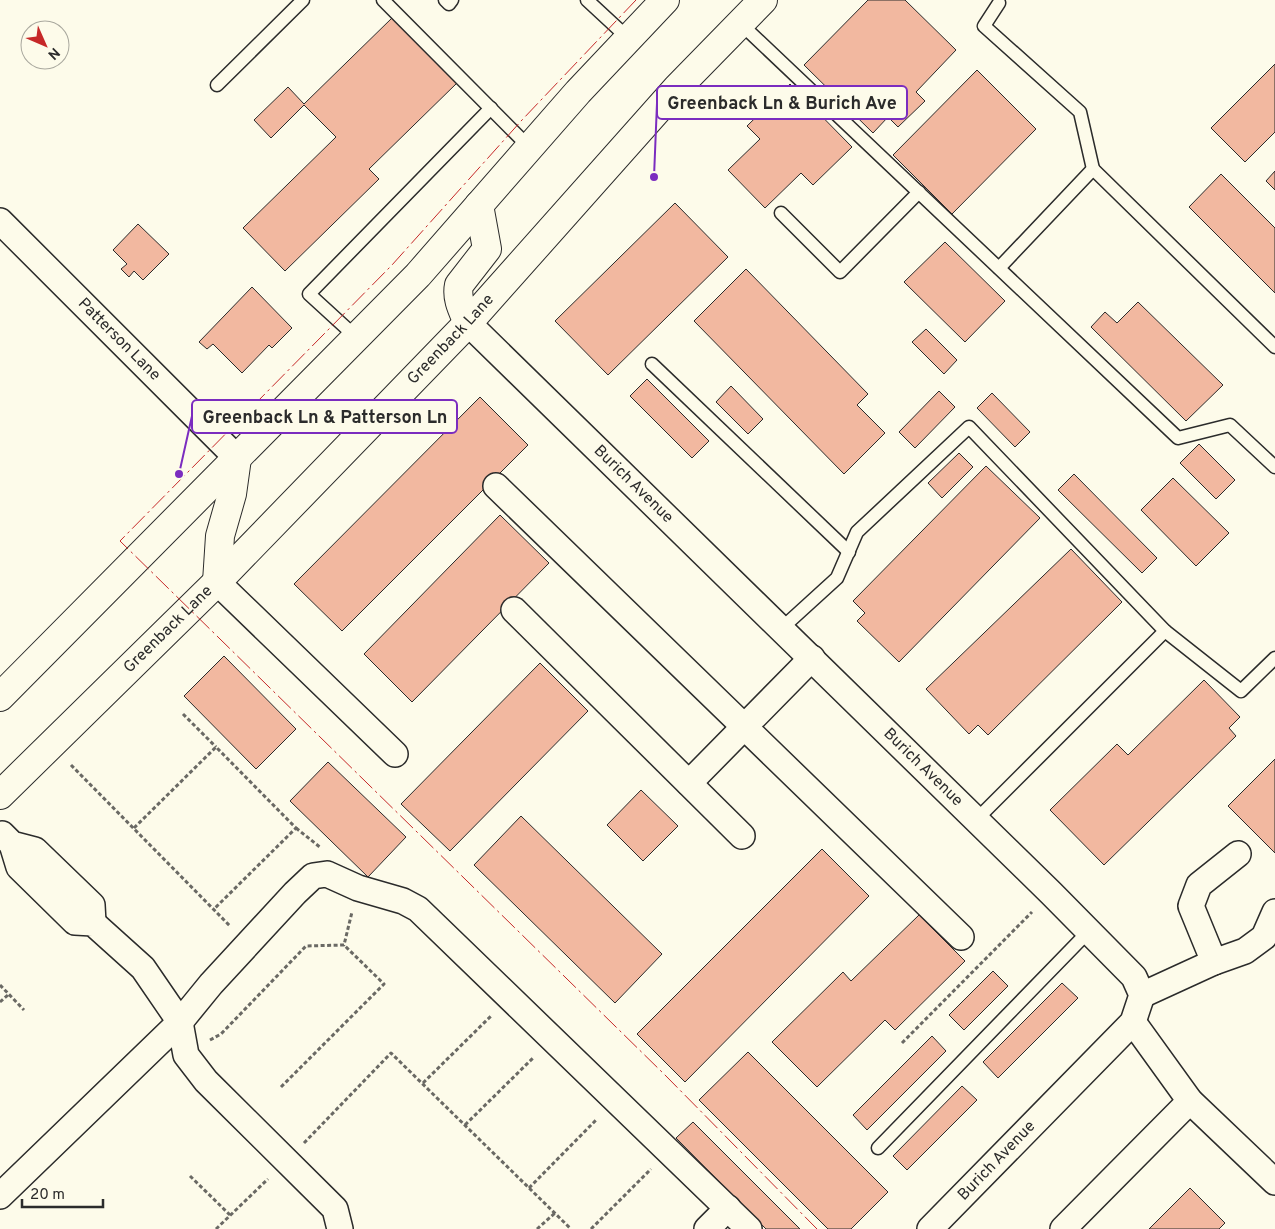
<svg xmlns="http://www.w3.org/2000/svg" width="1275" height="1229" font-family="Overpass,sans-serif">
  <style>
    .building { fill: #f2b8a0; stroke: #2b2b2b }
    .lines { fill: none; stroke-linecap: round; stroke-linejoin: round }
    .service-casing { stroke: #2b2b2b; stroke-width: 15 }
    .minor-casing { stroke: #2b2b2b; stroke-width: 28 }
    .primary-casing { stroke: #2b2b2b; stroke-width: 30 }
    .path { stroke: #6a6964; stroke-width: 3; stroke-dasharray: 4 2.5; stroke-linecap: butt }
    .service { stroke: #fdfbea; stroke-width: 12 }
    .minor { stroke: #fdfbea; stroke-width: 25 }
    .primary { stroke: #fdfbea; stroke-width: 28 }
    .power { stroke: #c62828; stroke-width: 1; stroke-dasharray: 18 4 2.5 4; stroke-linecap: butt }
    .labels { text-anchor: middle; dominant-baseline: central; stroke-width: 4; stroke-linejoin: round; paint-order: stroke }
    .street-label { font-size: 16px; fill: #2b2b2b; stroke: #fdfbea }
    .leader { fill: none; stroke: #7b2cbf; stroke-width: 2 }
    .callout-dot { fill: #7b2cbf; stroke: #fdfbea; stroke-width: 2 }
    .callout { fill: #fdfbea; stroke: #7b2cbf; stroke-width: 2 }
    .callout-label { font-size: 18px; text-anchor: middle; font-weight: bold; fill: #2b2b2b }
  </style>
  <rect width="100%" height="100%" fill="#fdfbea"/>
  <g class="building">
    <path d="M868 0H905L956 50 916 92 925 101 898 127 888 117 873 133 804 65Z"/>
    <path d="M393 17 458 82 369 169 379 179 285 271 243 228 336 137 304 105 271 138 254 120 288 87 304 104Z"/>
    <path d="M1275 64V132L1245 162 1211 128Z"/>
    <path d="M977 70 1036 129 952 214 893 155Z"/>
    <path d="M790 84 852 147 813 185 801 173 765 208 728 170 760 139 747 126Z"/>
    <path d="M1275 171V190L1266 181Z"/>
    <path d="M1221 174 1275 228V293L1189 207Z"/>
    <path d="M675 203 728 257 608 375 555 321Z"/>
    <path d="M138 224 169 254 143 280 134 271 129 277 121 269 127 264 113 250Z"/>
    <path d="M945 242 1005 301 965 342 904 282Z"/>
    <path d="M746 269 868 394 857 405 885 433 844 474 694 321Z"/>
    <path d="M252 287 292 328 272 348 269 345 242 373 213 344 207 349 199 342Z"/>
    <path d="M1138 302 1223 385 1186 421 1091 327 1105 312 1117 323Z"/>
    <path d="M926 329 957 360 944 374 912 342Z"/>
    <path d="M647 379 709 441 692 458 630 396Z"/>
    <path d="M731 386 763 419 748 434 716 402Z"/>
    <path d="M939 391 955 407 915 448 899 432Z"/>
    <path d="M992 393 1030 432 1015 447 977 408Z"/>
    <path d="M480 397 528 445 342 631 294 584Z"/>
    <path d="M1199 444 1235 480 1216 499 1180 463Z"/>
    <path d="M959 453 973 467 942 498 928 483Z"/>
    <path d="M986 466 1040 518 899 662 857 621 865 613 853 601Z"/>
    <path d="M1074 474 1157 558 1142 573 1058 490Z"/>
    <path d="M1173 478 1229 533 1196 566 1141 510Z"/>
    <path d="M500 515 549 563 412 702 364 654Z"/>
    <path d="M1071 549 1122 602 988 735 978 725 969 734 926 689Z"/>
    <path d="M224 656 296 729 256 769 184 696Z"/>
    <path d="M540 663 588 711 450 851 401 804Z"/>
    <path d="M1204 680 1240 717 1229 728 1236 736 1104 865 1050 810 1117 744 1128 755Z"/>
    <path d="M1275 759V853L1228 806Z"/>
    <path d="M328 762 406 837 368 877 290 801Z"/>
    <path d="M641 790 678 826 643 861 607 825Z"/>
    <path d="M521 816 662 954 615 1003 474 865Z"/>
    <path d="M822 849 869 896 685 1082 637 1034Z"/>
    <path d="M919 915 965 961 895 1030 885 1020 817 1087 772 1042 843 972 851 981Z"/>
    <path d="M993 971 1008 986 964 1030 949 1015Z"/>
    <path d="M1062 983 1078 998 998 1078 983 1062Z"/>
    <path d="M932 1036 946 1051 867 1130 853 1115Z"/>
    <path d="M748 1052 888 1192 851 1229H828L699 1100Z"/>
    <path d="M962 1086 977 1100 907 1170 893 1156Z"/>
    <path d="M693 1122 800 1229H766L676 1138Z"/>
    <path d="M1190 1188 1225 1223 1219 1229H1149Z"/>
  </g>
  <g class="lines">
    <g class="service-casing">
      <g id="service">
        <path d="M383 0 529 147"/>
        <path d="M445 0 449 4 452 0"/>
        <path d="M587 0 628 38"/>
        <path d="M999 3 984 26 1080 112 1093 169"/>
        <path d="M740 23 1178 438 1230 425 1275 467"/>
        <path d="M217 85 303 0"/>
        <path d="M781 213 840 272 919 192"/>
        <path d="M999 268 1093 169 1275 347"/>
        <path d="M356 337 309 294 491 108"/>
        <path d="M652 364 849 552"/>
        <path d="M781 629 837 578 857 532 969 427 1165 631 976 820"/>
        <path d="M1165 631 1241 691 1275 658"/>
        <path d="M878 1148 1089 931"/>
      </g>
    </g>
    <g class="minor-casing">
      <g id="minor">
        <path id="s1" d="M0 221 237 458"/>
        <path id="s2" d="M468 323 1051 893 1134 977 1142 995 1133 1022 930 1229"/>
        <path d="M496 486 961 937"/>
        <path d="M217 582 395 754"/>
        <path d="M514 610 742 836"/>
        <path d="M689 783 812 658"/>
        <path d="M2 834 12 844 35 850 92 905 93 923"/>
        <path d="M12 844 19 867 75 922 93 923 143 968 180 1022 186 1055 206 1081 335 1209 340 1229"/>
        <path d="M1214 962 1191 906 1199 885 1238 854"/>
        <path d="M1142 995 1214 962 1245 951 1264 937 1275 912"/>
        <path d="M1133 1022 1190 1101 1275 1182"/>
        <path d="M0 1196 180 1022 211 984 295 893 313 876 327 874 358 888 403 901 418 909 749 1229"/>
        <path d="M707 1229 728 1208"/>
        <path d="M1063 1229 1190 1101"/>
      </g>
    </g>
    <g class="primary-casing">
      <g id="primary">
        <path d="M468 323C463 311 456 299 459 285L487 249 479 205"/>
        <path d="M217 582 220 536 232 494 237 458"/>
        <path d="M0 697 418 275 578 92 665 0"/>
        <path id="s3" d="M0 795 217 582 468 323 677 88 763 0"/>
      </g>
    </g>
    <g class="path">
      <path d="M183 714 216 747"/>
      <path d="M71 765 230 926"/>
      <path d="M134 828 216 747 296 828 214 909"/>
      <path d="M296 828 321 848"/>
      <path d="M0 985 24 1010"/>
      <path d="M0 1002 9 994"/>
      <path d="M210 1040 221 1034 306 946 344 945 352 912"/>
      <path d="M902 1043 1032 912"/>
      <path d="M423 1083 492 1015"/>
      <path d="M281 1087 384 984 344 945"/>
      <path d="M465 1125 534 1057"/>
      <path d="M304 1143 391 1053 571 1229"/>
      <path d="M190 1176 230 1215"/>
      <path d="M529 1188 597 1119"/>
      <path d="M216 1229 268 1179"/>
      <path d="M537 1229 555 1213"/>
      <path d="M591 1229 651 1169"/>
    </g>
    <use href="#service" class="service"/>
    <use href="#minor" class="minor"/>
    <use href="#primary" class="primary"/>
    <path class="power" d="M636 0 522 120 392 265 120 541 665 1075 817 1229"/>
  </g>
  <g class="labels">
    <g class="street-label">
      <text stroke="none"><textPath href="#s3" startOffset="641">Greenback Lane</textPath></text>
      <text stroke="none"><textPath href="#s1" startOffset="168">Patterson Lane</textPath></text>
      <text stroke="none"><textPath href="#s2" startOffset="231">Burich Avenue</textPath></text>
      <text stroke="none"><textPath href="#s3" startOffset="236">Greenback Lane</textPath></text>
      <text stroke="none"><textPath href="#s2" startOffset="636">Burich Avenue</textPath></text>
      <text transform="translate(997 1161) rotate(-46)">Burich Avenue</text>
    </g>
  </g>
  <path class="leader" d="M654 177L657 103M179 474L192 416"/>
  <g class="callout-dot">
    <circle cx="654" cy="177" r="5"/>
    <circle cx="179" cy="474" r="5"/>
  </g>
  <g class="callout">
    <rect x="657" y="86" width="250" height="33" rx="5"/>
    <rect x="192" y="400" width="265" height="33" rx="5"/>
  </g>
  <g class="callout-label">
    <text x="782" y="109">Greenback Ln &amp; Burich Ave</text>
    <text x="325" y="423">Greenback Ln &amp; Patterson Ln</text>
  </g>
  <g transform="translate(45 45) rotate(135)"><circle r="24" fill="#fdfbea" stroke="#a9a89e"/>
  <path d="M0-4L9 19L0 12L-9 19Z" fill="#c62828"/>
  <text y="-8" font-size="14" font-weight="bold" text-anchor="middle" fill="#2b2b2b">N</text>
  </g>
  <path d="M22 1199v8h81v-8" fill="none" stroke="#2b2b2b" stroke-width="2.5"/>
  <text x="30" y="1199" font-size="15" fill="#2b2b2b" stroke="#fdfbea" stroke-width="4" paint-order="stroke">20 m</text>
</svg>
